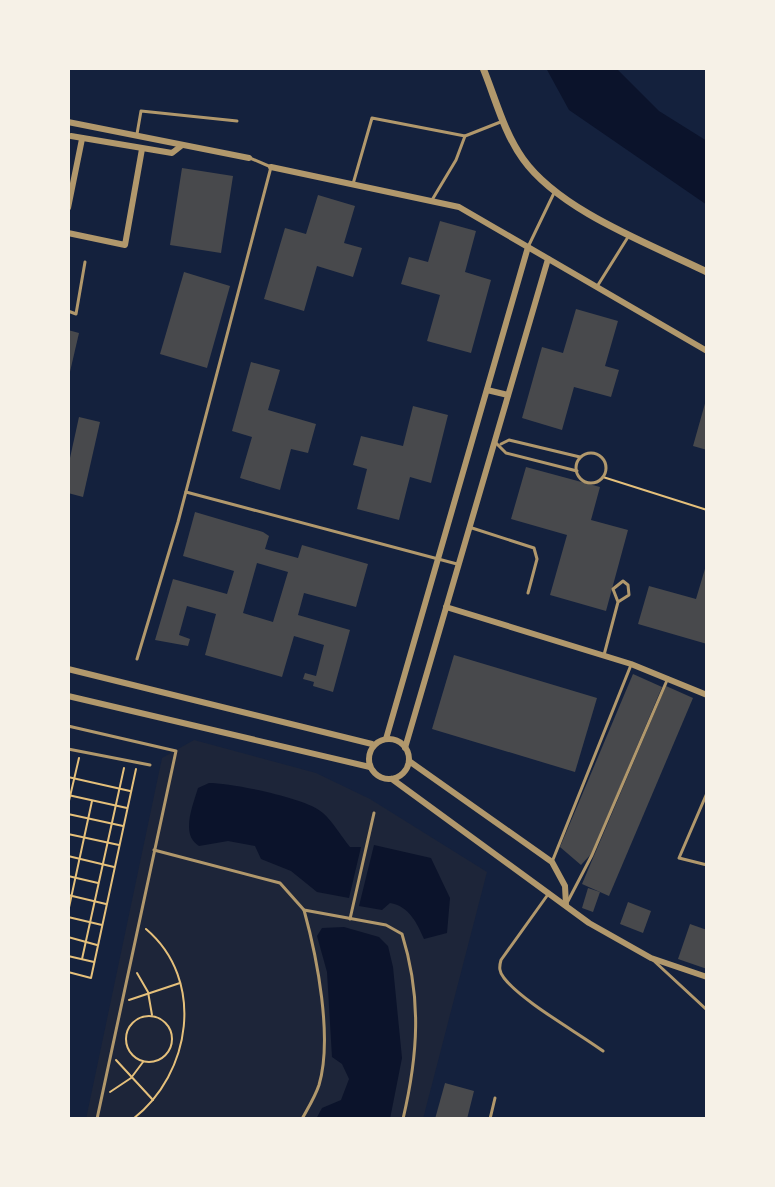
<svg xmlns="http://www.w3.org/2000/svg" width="775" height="1187" font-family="Georgia,serif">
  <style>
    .green { fill: #1d2539 }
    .water { fill: #0b132b }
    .building { fill: #48494c; fill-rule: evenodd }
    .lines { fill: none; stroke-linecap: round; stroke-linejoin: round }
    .path { stroke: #e5c07b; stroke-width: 2 }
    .service { stroke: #b1986c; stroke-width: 3 }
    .minor { stroke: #b1986c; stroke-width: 6 }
    .tertiary { stroke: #b1986c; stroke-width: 7 }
  </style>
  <rect width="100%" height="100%" fill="#14213d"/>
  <path class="green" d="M194 740 316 773 370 799 487 872 423 1119H86L162 758Z"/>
  <g class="water">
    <path d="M546 68H616L659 111 707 141V205L569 110Z"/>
    <path d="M209 783C231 783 308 798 323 813 333 822 341 836 350 847H361L349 898 317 892 291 871 261 859 255 846 228 841 199 846C180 835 193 805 198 788Z"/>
    <path d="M374 845 431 858 450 898 447 933 424 939C417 923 409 906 390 903L382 910 359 906Z"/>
    <path d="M344 927 379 937 388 946 393 967 402 1058 390 1119H316L322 1108 341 1100 349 1079 342 1064 332 1057 327 972 317 936 322 928Z"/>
  </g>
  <g class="building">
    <path d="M182 168 233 176 221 253 170 245Z"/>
    <path d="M318 195 355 206 344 243 362 248 353 277 317 266 304 311 264 299 285 228 306 234Z"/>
    <path d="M440 221 476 231 465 272 491 280 471 353 427 341 440 295 401 284 409 257 428 262Z"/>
    <path d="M184 272 230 286 207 368 160 354Z"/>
    <path d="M576 309 618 321 605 366 619 370 611 397 574 387 562 430 522 418 542 347 563 353Z"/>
    <path d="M68 330 79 333 69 376H68Z"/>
    <path d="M251 362 280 370 268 410 316 424 308 453 291 449 280 490 240 478 252 437 232 431Z"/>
    <path d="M706 400H707V450L693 446Z"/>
    <path d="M413 406 448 415 431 483 410 477 399 520 357 509 367 469 353 465 361 436 403 446Z"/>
    <path d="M79 417 100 422 83 497 68 493V467Z"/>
    <path d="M526 467 600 487 591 520 628 530 606 611 550 595 567 535 511 519Z"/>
    <path d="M195 512 263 532 269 536 265 549 298 558 302 545 368 564 356 607 304 593 298 615 350 630 333 692 313 686 314 682 303 679 305 673 316 676 324 645 294 636 282 677 205 655 216 614 187 606 179 635 190 639 188 646 155 640 173 579 227 594 234 571 183 556ZM257 563 288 572 273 622 243 613Z"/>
    <path d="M707 562V644L638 624 649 586 696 599Z"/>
    <path d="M454 655 597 698 575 772 432 729Z"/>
    <path d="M633 674 662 687 592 853 581 865 560 847Z"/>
    <path d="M666 686 693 698 609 896 582 884Z"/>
    <path d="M588 888 600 892 593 912 582 908Z"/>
    <path d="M628 902 651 911 643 933 620 924Z"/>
    <path d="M690 924 707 930V969L678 959Z"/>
    <path d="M445 1083 474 1091 467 1119H435Z"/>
  </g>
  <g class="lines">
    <g class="path">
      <path d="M603 477 707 510"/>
      <path d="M68 777 130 791"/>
      <path d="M68 795 127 808"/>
      <path d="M68 805 79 758"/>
      <path d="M68 814 123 826"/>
      <path d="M68 834 119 845"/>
      <path d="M68 856 114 867"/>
      <path d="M68 876 98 883"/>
      <path d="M68 895 106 904"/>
      <path d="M68 912 92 801"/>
      <path d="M68 917 102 925"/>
      <path d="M68 937 97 945"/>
      <path d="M68 956 94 962"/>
      <path d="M82 959 124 768"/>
      <path d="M68 972 91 978 136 769"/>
      <path d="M137 973 148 992 152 1015"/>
      <path d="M129 1000 180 983"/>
      <circle cx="149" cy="1039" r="23"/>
      <path d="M116 1060 153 1100"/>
      <path d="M110 1092 131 1078 143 1062"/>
      <path d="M133 1119C191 1074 206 980 146 929"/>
    </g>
    <g class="service">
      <path d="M137 134 141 111 237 121"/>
      <path d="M353 184 372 118 465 136 503 121"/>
      <path d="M432 200 456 160 465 136"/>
      <path d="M528 247 554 193"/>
      <path d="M598 285 628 237"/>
      <path d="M68 311 76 314 85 262"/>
      <path d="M496 443 506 453 577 471"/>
      <path d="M501 444 509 440 580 457"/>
      <circle cx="591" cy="468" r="15"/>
      <path d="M186 492 457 564"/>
      <path d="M472 528 534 548 537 559 528 593"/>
      <path d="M604 655 618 602 629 595 628 585 623 581 613 589 618 602"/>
      <path d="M137 659 178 522 271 167 250 158"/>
      <path d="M68 726 176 751 97 1119"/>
      <path d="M68 749 150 765"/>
      <path d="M707 793 679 858 707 865"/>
      <path d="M154 850 280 883 304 910 386 925 402 934C422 998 418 1055 403 1119"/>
      <path d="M552 862 631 665"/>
      <path d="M549 893 501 960C499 967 499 972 504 978 523 1002 577 1032 603 1051"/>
      <path d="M568 901 592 855 668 678"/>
      <path d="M350 919 374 813"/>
      <path d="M653 960 707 1010"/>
      <path d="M302 1119C308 1108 315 1097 319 1085 333 1038 317 957 304 910"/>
      <path d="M490 1119 495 1098"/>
    </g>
    <g class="minor">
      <path d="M68 122 249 158"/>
      <path d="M71 136 172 153 181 146"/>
      <path d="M271 167 459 207 707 351"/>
      <path d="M68 208 82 139"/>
      <path d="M68 233 125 245 142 149"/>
      <path d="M487 390 508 395"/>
      <path d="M446 607 631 664 707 695"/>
      <path d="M68 669 372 744"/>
      <path d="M68 696 370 767"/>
      <path d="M386 739 528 247"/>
      <circle cx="389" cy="759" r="20"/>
      <path d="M405 748 548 259"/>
      <path d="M409 761 552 862 565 886 566 905"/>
      <path d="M392 779 589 923 651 958 707 977"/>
    </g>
    <path class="tertiary" d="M483 68C495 97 504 133 523 159 560 211 650 244 707 272"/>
  </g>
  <rect width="775" height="1187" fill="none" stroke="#f6f1e7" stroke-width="140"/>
</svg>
